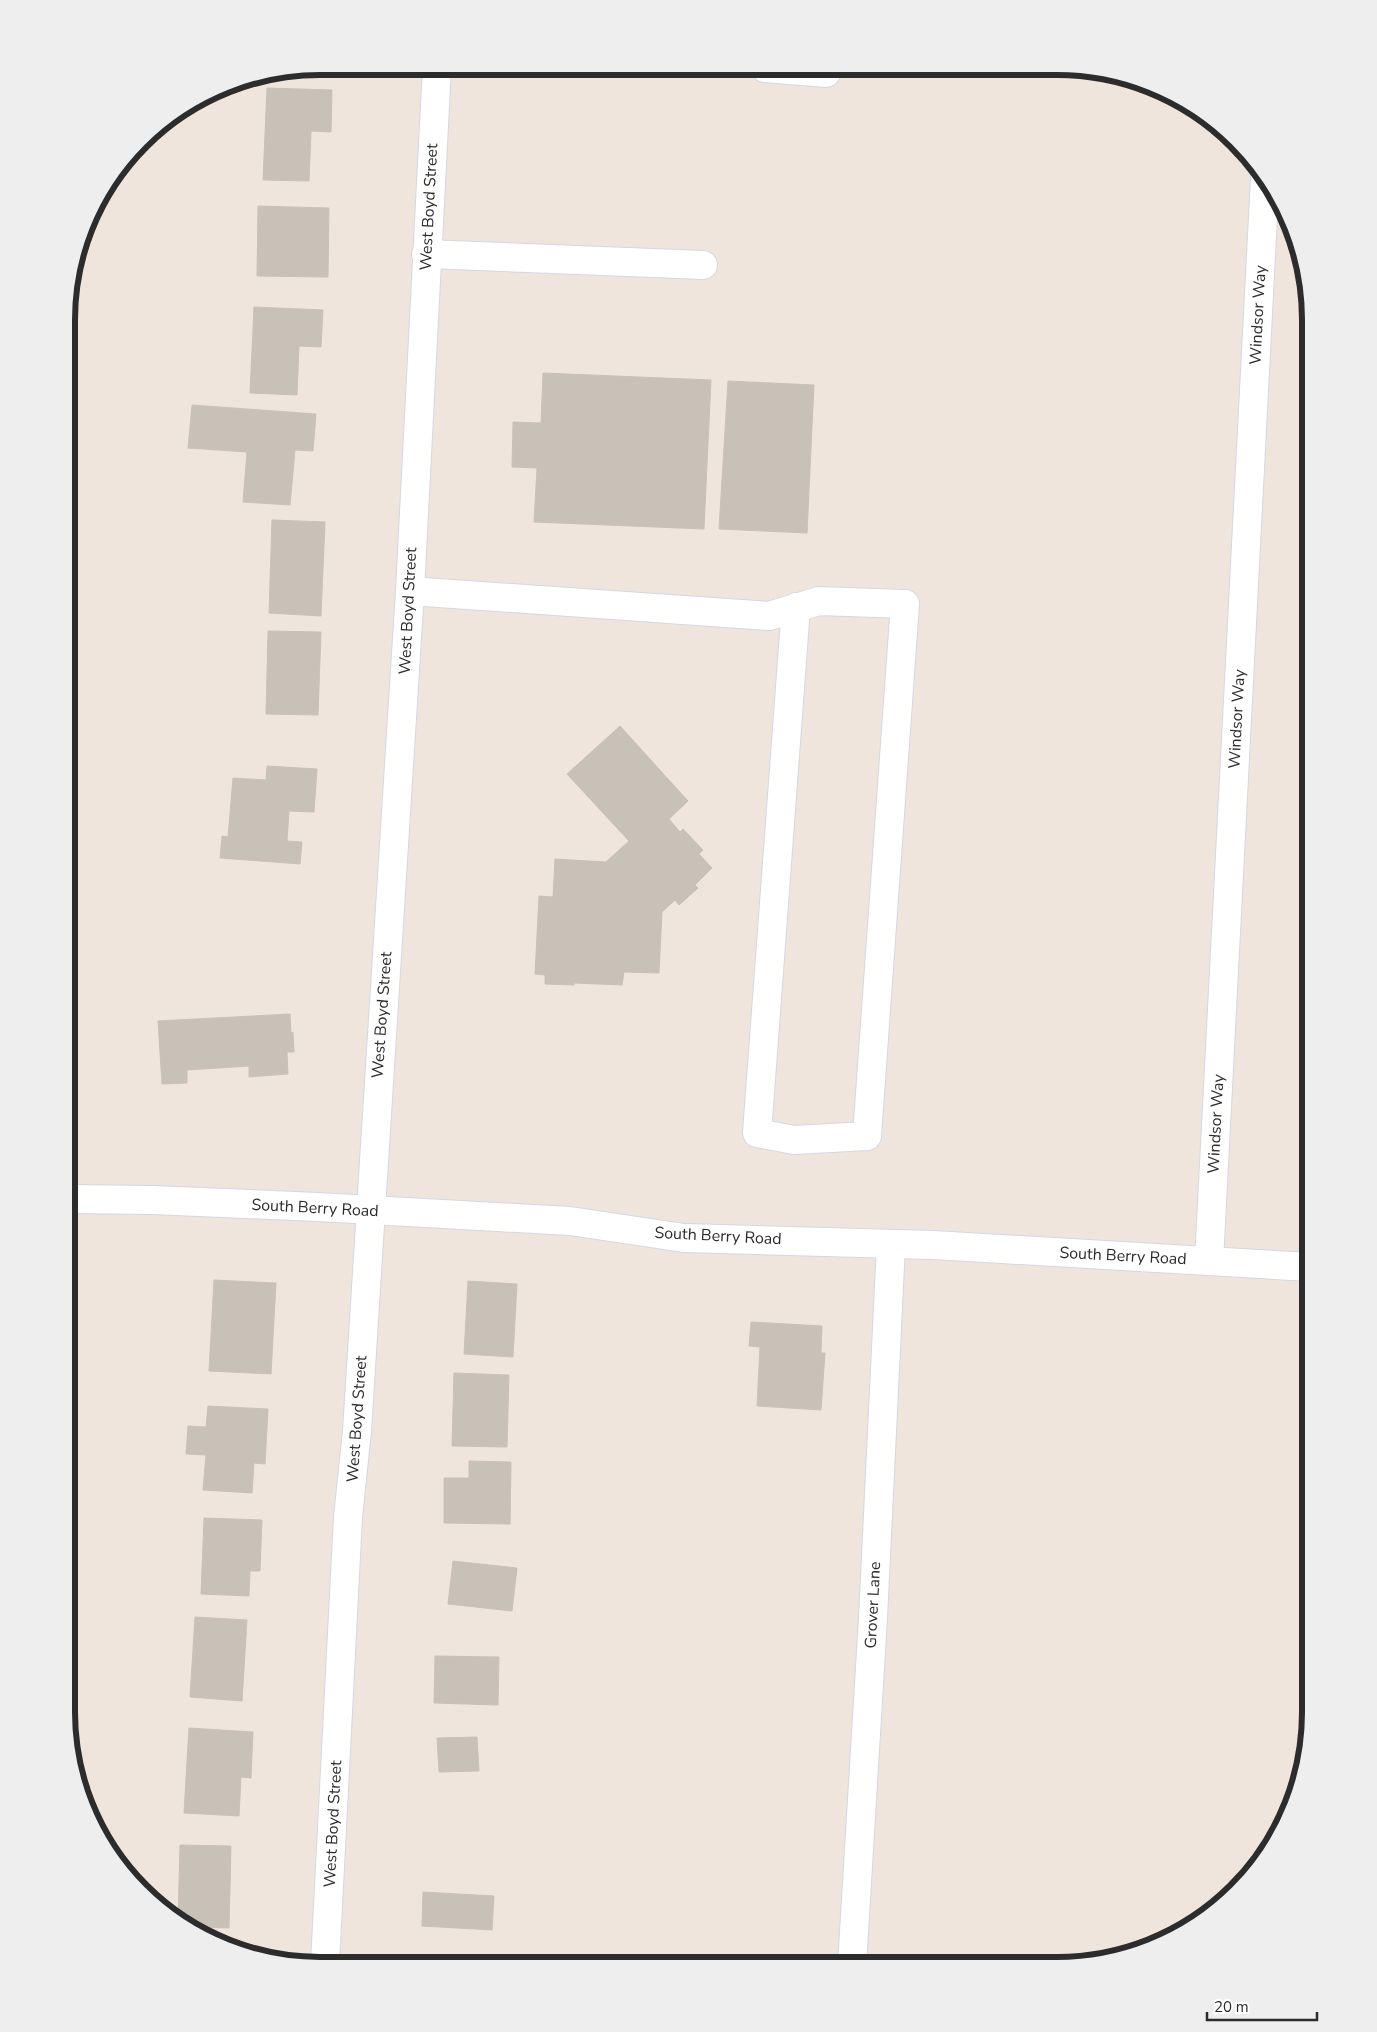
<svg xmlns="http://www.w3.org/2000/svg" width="1377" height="2032" font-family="'Nunito Sans',sans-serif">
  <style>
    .building { fill: #c7c1b8; stroke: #cbc1b6 }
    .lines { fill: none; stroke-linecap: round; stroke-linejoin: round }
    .minor-casing { stroke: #d2d8e6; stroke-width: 30 }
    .minor { stroke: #fff; stroke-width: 28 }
    .labels { text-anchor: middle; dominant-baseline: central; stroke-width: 4.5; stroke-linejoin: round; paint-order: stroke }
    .street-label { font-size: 16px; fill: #2c2c2c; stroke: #fff }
    .rim { fill: none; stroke: #2c2c2c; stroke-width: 6 }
  </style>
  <rect width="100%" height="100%" fill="#efe5dd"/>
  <g class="building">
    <path d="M267 88 332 90 331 132 311 131 309 181 263 180Z"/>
    <path d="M258 206 329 208 328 277 257 276Z"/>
    <path d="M254 307 323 310 321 347 299 346 297 395 250 393Z"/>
    <path d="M543 373 711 380 704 529 534 522 537 468 512 467 513 422 541 423Z"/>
    <path d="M728 381 814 385 807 533 719 529Z"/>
    <path d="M192 405 316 414 313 451 295 450 290 505 243 502 247 452 188 448Z"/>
    <path d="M272 520 325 522 321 616 269 613Z"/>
    <path d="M268 631 321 632 318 715 266 714Z"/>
    <path d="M620 726 688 801 669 819 680 832 683 829 703 850 699 854 712 868 695 885 698 888 679 905 675 900 662 912 659 973 624 972 622 985 574 983V985L545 984V975L535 974 539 896 553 897 555 859 606 862 629 841 567 774Z"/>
    <path d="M267 766 317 769 314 812 289 811 287 841 302 842 300 864 220 858 222 836 228 837 233 778 266 780Z"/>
    <path d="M290 1014 291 1033 293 1032 294 1052H287L288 1074 249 1077V1066L187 1070V1083L162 1084 158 1021Z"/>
    <path d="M214 1280 276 1283 271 1374 209 1371Z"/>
    <path d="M468 1281 517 1284 513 1357 464 1354Z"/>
    <path d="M751 1322 822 1326 821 1353H825L821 1410 757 1406 760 1347 749 1346Z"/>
    <path d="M454 1373 509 1375 507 1447 452 1446Z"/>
    <path d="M208 1406 268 1409 265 1464 254 1463 252 1493 203 1490 206 1455 186 1454 188 1426 206 1427Z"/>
    <path d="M469 1461 511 1462 510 1524 444 1523V1478H469Z"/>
    <path d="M204 1518 262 1520 260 1571H250L249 1596 201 1594Z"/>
    <path d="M453 1561 517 1568 512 1611 448 1604Z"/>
    <path d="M195 1617 247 1620 242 1701 190 1697Z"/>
    <path d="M435 1656 499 1657 498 1705 434 1703Z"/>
    <path d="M189 1728 253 1732 251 1778 241 1777 239 1816 184 1813Z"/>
    <path d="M477 1737 479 1771 439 1772 437 1738Z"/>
    <path d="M180 1845 231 1846 229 1928 190 1927 178 1920Z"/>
    <path d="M423 1892 494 1896 492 1930 422 1926Z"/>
    <path d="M449 1955 515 1961V1964H448Z"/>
  </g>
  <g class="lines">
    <g class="minor-casing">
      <g id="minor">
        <path d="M765 68 826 73 827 68"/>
        <path d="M426 254 703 265"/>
        <path d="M410 591 769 616 819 601 905 604 867 1136 794 1140 757 1133 796 607"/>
        <path d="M67 1199 153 1200 318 1207 570 1221 684 1238 933 1245 1310 1267"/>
        <path d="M1209 1261 1265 178"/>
        <path d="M325 1964 348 1517 357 1431 410 591 437 67"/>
        <path d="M852 1965 873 1618 891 1245"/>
      </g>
    </g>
    <use href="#minor" class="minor"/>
  </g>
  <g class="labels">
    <g class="street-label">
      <text transform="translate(429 207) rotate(-87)">West Boyd Street</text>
      <text transform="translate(1258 315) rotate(-87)">Windsor Way</text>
      <text transform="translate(408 611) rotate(-87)">West Boyd Street</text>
      <text transform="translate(1237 719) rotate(-87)">Windsor Way</text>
      <text transform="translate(382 1015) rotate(-86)">West Boyd Street</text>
      <text transform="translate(1216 1124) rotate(-87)">Windsor Way</text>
      <text transform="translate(315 1208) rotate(3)">South Berry Road</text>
      <text transform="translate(718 1236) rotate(3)">South Berry Road</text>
      <text transform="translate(1123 1256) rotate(3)">South Berry Road</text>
      <text transform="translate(357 1419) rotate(-86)">West Boyd Street</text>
      <text transform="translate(873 1605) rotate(-87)">Grover Lane</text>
      <text transform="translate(333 1824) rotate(-87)">West Boyd Street</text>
    </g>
  </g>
  <path d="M0 0H1377V2032H0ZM320 75H1057A245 245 0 0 1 1302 320V1712A245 245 0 0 1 1057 1957H320A245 245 0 0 1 75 1712V320A245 245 0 0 1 320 75Z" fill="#eee" fill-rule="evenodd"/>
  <path class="rim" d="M320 75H1057A245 245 0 0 1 1302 320V1712A245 245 0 0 1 1057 1957H320A245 245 0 0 1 75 1712V320A245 245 0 0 1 320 75Z"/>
  <path d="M1207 2012v8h110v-8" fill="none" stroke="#2c2c2c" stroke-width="2.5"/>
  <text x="1214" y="2012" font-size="15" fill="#2c2c2c" stroke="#ffffff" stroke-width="4" paint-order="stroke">20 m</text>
</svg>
